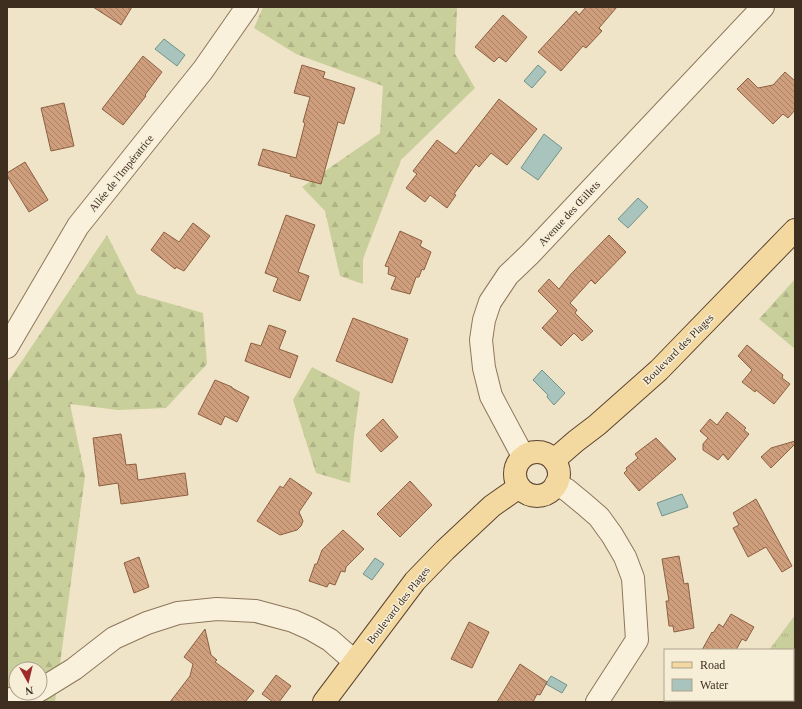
<svg xmlns="http://www.w3.org/2000/svg" width="802" height="709" font-family="'Times New Roman',serif">
  <style>
    .grass { fill: url(#grass-tufts) }
    .forest { fill: url(#forest-firs); fill-rule: evenodd }
    .water { fill: #a9c4bc; stroke: #6f938a }
    .building { fill: url(#building-back-hatch); stroke: #8d5f41 }
    .lines { fill: none; stroke-linecap: round; stroke-linejoin: round }
    .minor-casing { stroke: #8d765c; stroke-width: 24 }
    .major-casing { stroke: #5b4430; stroke-width: 24 }
    .minor { stroke: #faf1dc; stroke-width: 22 }
    .major { stroke: #f3d9a0; stroke-width: 22 }
    .labels { text-anchor: middle; dominant-baseline: central; stroke-width: 3; stroke-linejoin: round; paint-order: stroke }
    .street-label { font-size: 11px; fill: #3d2e20; stroke: #f7eed8 }
  </style>
  <defs>
    <pattern id="grass-tufts" width="24" height="20" patternUnits="userSpaceOnUse"><rect width="24" height="20" fill="#c9cf9b"/><path d="M3 7l-1-3M5 7V3M7 7l1-3M15 17l-1-3M17 17v-4M19 17l1-3" fill="none" stroke="#aeb285"/></pattern>
    <pattern id="forest-firs" width="22" height="20" patternUnits="userSpaceOnUse"><rect width="22" height="20" fill="#c9cf9b"/><path d="M5 1l3.5 6h-7zM16 11l3.5 6h-7z" fill="#aeb285"/></pattern>
    <pattern id="building-back-hatch" width="6" height="6" patternUnits="userSpaceOnUse"><rect width="6" height="6" fill="#cf9f7d"/><path d="M-1 5l2 2M0 0l6 6M5-1l2 2" fill="none" stroke="#a98266"/></pattern>
  </defs>
  <rect width="100%" height="100%" fill="#f0e4c8"/>
  <path class="grass" d="M795 615V702H749L746 700H793V650H769Z"/>
  <g class="forest">
    <path d="M263 7 457 8 455 54 475 88 401 160 363 259V284L340 276 325 211 302 187 380 133 383 86 296 54 254 28Z"/>
    <path d="M107 235 137 294 203 313 207 364 166 408 118 410 70 404 85 476 55 702H7V383ZM16 669H40V693H16Z"/>
    <path d="M795 279V349L759 319Z"/>
    <path d="M312 367 360 392 354 436 350 483 316 473 293 400Z"/>
  </g>
  <g class="water">
    <path d="M164 39 185 55 177 66 155 49Z"/>
    <path d="M538 65 546 72 532 88 524 81Z"/>
    <path d="M544 134 562 148 538 180 521 168Z"/>
    <path d="M638 198 648 207 628 228 618 219Z"/>
    <path d="M542 370 565 393 554 405 547 397 548 395 533 380Z"/>
    <path d="M682 494 688 507 662 516 657 503Z"/>
    <path d="M375 558 384 564 372 580 363 574Z"/>
    <path d="M551 676 567 685 562 693 546 684Z"/>
  </g>
  <g class="building">
    <path d="M93 7H132L121 25Z"/>
    <path d="M586 7H617L599 28 602 31 586 48 583 46 561 71 538 52 576 11 579 15Z"/>
    <path d="M503 15 527 37 506 62 499 57 494 62 475 47Z"/>
    <path d="M143 56 162 72 145 95 146 96 123 125 102 109Z"/>
    <path d="M302 65 325 72 323 78 355 88 344 124 338 122 321 184 290 176 291 174 258 165 263 149 296 158 305 123 303 122 310 97 294 93Z"/>
    <path d="M785 72 795 81V110L788 118 783 114 773 124 737 89 748 78 758 88 773 85Z"/>
    <path d="M499 99 537 129 507 165 491 153 479 167 476 164 454 194 456 195 447 208 430 195 425 202 406 188 417 174 413 171 437 140 456 154Z"/>
    <path d="M64 103 74 146 51 151 41 108Z"/>
    <path d="M25 162 48 200 29 212 7 176V173Z"/>
    <path d="M286 215 315 225 298 272 309 276 300 301 273 291 278 278 265 273Z"/>
    <path d="M193 223 210 236 184 271 176 267 175 269 151 250 164 232 179 242Z"/>
    <path d="M400 231 422 241 420 246 431 252 424 270 422 269 419 277H416L410 294 391 289 396 277 388 274 389 267 385 266Z"/>
    <path d="M609 235 626 252 595 284 591 280 570 303 577 310 575 313 593 331 582 341 574 333 561 346 542 328 558 311 538 291 549 279 559 289 571 274Z"/>
    <path d="M353 318 408 339 392 383 336 361Z"/>
    <path d="M269 325 286 331 279 349 298 356 290 378 245 361 251 343 261 346Z"/>
    <path d="M747 345 783 375 782 378 790 384 774 404 756 390 755 392 742 382 752 370 738 356Z"/>
    <path d="M215 380 232 387V388L249 397 237 422 225 416 221 425 198 414Z"/>
    <path d="M727 412 746 428 744 430 749 434 728 460 723 454 718 460 703 450V444L708 438 700 431 710 419 717 425Z"/>
    <path d="M383 419 398 437 381 452 366 435Z"/>
    <path d="M121 434 126 465 136 464 138 480 185 473 188 495 121 504 118 483 99 486 93 438Z"/>
    <path d="M656 438 676 459 639 491 624 473 627 470 626 468 638 458 635 454Z"/>
    <path d="M795 441V444L771 468 761 457 771 448Z"/>
    <path d="M290 478 312 493 299 512 303 521 301 526 297 530 280 535 257 521 280 486 283 488Z"/>
    <path d="M410 481 432 505 400 537 377 514Z"/>
    <path d="M756 499 792 566 782 572 766 547 748 557 733 528 739 525 733 513Z"/>
    <path d="M343 530 364 549 346 567 345 572 341 571 335 585 329 583 327 587 309 581 315 564H317L322 550Z"/>
    <path d="M679 556 684 584 688 583 694 628 674 632 673 626H669L666 601H669L662 559Z"/>
    <path d="M139 557 149 587 134 593 124 563Z"/>
    <path d="M731 614 754 627 746 641 742 639 736 650H702L712 632 713 633 719 624 723 627Z"/>
    <path d="M469 622 489 632 472 668 451 659Z"/>
    <path d="M205 629 211 655 217 660 215 662 254 691 245 702H170L190 676 193 664 184 657Z"/>
    <path d="M520 664 547 682 540 695 537 694 533 702H497Z"/>
    <path d="M276 675 291 686 279 702H273L262 694Z"/>
  </g>
  <g class="lines">
    <g class="minor-casing">
      <g id="minor">
        <path d="M7 347 78 226 203 70 247 7"/>
        <path d="M523 456 491 396 484 368 481 340 484 320 490 302 508 275 530 254 763 7"/>
        <path d="M556 484 567 490 584 504 599 517 612 535 625 557 633 578 637 640 597 702"/>
        <path d="M40 690 74 669 114 638 147 623 178 613 217 609 256 611 293 621 311 629 330 640 354 661"/>
        <path d="M7 700 35 693"/>
      </g>
    </g>
    <g class="major-casing">
      <g id="major">
        <circle cx="537" cy="474" r="22"/>
        <path d="M554 460 576 441 597 425 659 370 795 230"/>
        <path d="M324 702 415 581 445 550 492 506 519 487"/>
      </g>
    </g>
    <use href="#minor" class="minor"/>
    <use href="#major" class="major"/>
  </g>
  <g class="labels">
    <g class="street-label">
      <text transform="translate(121 173) rotate(-51)">Allée de l'Impératrice</text>
      <text transform="translate(569 213) rotate(-47)">Avenue des Œillets</text>
      <text transform="translate(678 349) rotate(-45)">Boulevard des Plages</text>
      <text transform="translate(398 605) rotate(-52)">Boulevard des Plages</text>
    </g>
  </g>
  <rect width="802" height="709" fill="none" stroke="#3d2e20" stroke-width="16"/>
  <rect x="664" y="649" width="130" height="52" fill="#f7eed8" stroke="#ada18e"/>
  <rect x="672" y="662" width="20" height="6" fill="#f3d9a0" stroke="#ada18e"/>
  <text x="700" y="669" font-size="12" fill="#3d2e20">Road</text>
  <rect x="672" y="679" width="20" height="12" fill="#a9c4bc" stroke="#ada18e"/>
  <text x="700" y="689" font-size="12" fill="#3d2e20">Water</text>
  <g transform="translate(28 681) rotate(172)"><circle r="19" fill="#f7eed8" stroke="#ada18e"/>
  <path d="M0-3L7 15L0 10L-7 15Z" fill="#9e2a2b"/>
  <text y="-6" font-size="11" font-weight="bold" text-anchor="middle" fill="#3d2e20">N</text>
  </g>
</svg>
